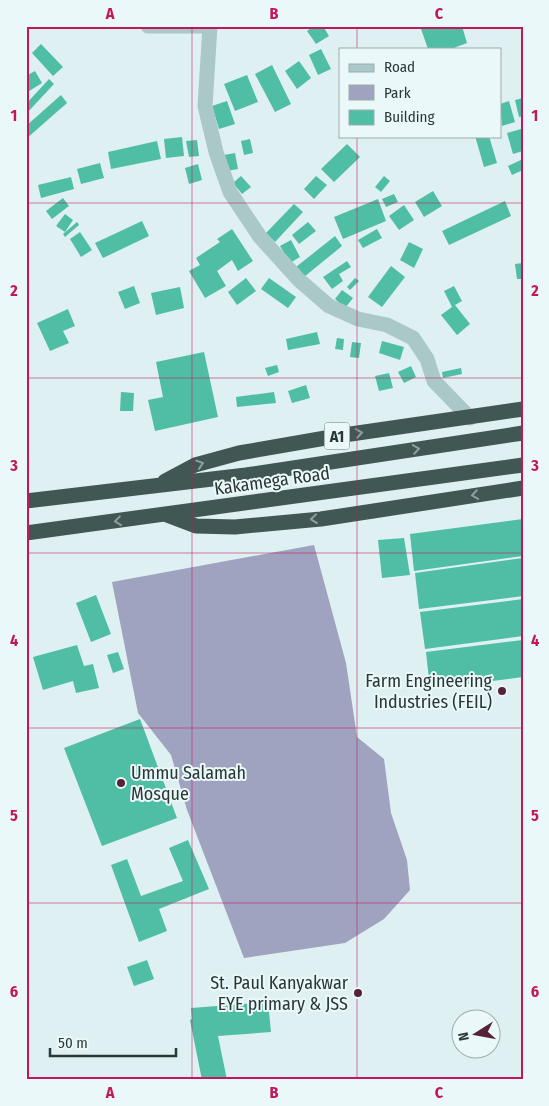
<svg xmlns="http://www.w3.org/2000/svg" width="549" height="1106" font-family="'Fira Sans Condensed',sans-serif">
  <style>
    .green { fill: #9fa3bf }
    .building { fill: #4fbea5 }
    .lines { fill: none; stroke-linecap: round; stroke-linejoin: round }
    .street { stroke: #abc8c8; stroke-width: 15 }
    .highway { stroke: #415753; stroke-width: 15 }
    .oneway { stroke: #8d9f9e }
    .grid { fill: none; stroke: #c2185b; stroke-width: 1; stroke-opacity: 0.55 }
    .poi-dot { fill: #562237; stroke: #eaf8f9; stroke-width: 2 }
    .labels { text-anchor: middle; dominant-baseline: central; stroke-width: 4; stroke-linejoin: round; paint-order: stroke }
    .shield { fill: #eaf8f9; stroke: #647170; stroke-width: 1 }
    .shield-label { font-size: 16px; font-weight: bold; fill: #2a3735 }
    .street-label { font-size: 18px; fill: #2a3735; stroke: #eaf8f9 }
    .poi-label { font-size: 18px; fill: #2a3735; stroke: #eaf8f9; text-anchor: end }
    .neatline { fill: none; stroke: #c2185b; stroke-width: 2 }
    .grid-label { font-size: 16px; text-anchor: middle; font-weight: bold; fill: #c2185b }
  </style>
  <rect width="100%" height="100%" fill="#def0f1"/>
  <path class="green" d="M314 545 346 663 357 737 384 759 391 813 407 860 410 890 384 919 345 943 244 958 187 810 171 755 138 713 112 582Z"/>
  <g class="building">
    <path d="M314 26H323L329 36 316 44 307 31Z"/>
    <path d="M420 26H462L467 43 451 49H428Z"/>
    <path d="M41 44 63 67 53 76 32 53Z"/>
    <path d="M321 49 331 69 318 75 309 55Z"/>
    <path d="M299 61 311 78 297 89 285 71Z"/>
    <path d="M272 65 291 104 275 112 255 74Z"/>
    <path d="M35 71 42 83 26 93V76Z"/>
    <path d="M247 75 258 102 235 111 224 84Z"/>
    <path d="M49 79 54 84 26 114V104Z"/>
    <path d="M61 95 67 103 26 139V126Z"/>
    <path d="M523 98V116L519 117 515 100Z"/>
    <path d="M227 101 235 124 219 129 212 106Z"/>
    <path d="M509 101 515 122 502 126 500 104Z"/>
    <path d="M521 129 523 151 513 154 507 133Z"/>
    <path d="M475 136H489L497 163 484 167Z"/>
    <path d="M182 137 184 156 166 158 164 139Z"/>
    <path d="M250 139 253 153 244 155 241 141Z"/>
    <path d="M197 140 199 156 189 157 186 141Z"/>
    <path d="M157 141 161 159 111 169 108 152Z"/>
    <path d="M347 144 360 157 334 182 321 169Z"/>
    <path d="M235 153 238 169 227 171 224 155Z"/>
    <path d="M523 159V170L512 175 508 166Z"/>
    <path d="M100 163 104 178 81 184 77 169Z"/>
    <path d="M198 164 202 180 189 184 185 168Z"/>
    <path d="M241 176 251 187 242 194 233 183Z"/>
    <path d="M316 176 327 185 314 199 304 189Z"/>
    <path d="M384 176 390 181 381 192 375 187Z"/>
    <path d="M71 177 74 189 41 198 38 185Z"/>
    <path d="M433 191 442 206 424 217 415 202Z"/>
    <path d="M394 194 398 202 386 207 382 199Z"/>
    <path d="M63 198 69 206 52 219 46 211Z"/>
    <path d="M378 199 386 221 343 239 334 217Z"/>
    <path d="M505 201 511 216 449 245 442 231Z"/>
    <path d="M294 204 303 212 275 242 266 233Z"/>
    <path d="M404 205 414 220 399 230 389 216Z"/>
    <path d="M65 214 73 220 65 232 56 226Z"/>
    <path d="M142 221 149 236 103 258 95 243Z"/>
    <path d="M77 222 79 225 65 237 63 234Z"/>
    <path d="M308 222 316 231 299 244 292 235Z"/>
    <path d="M232 229 253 261 238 271 232 260 217 271 226 286 205 298 189 271 200 265 196 258 220 242 217 239Z"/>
    <path d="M377 229 382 238 363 248 358 240Z"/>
    <path d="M80 232 92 250 81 257 70 239Z"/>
    <path d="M335 236 342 246 304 277 296 267Z"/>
    <path d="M291 240 300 257 290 263 280 246Z"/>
    <path d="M409 242 423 249 414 268 400 260Z"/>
    <path d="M347 261 351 267 339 274 343 281 332 289 323 277Z"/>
    <path d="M523 263V279H517L515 264Z"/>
    <path d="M391 266 405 277 382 307 368 297Z"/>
    <path d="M246 278 256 291 237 305 228 292Z"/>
    <path d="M269 278 296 297 288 308 261 289Z"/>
    <path d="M355 278 359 281 350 290 347 287Z"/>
    <path d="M134 286 140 303 125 309 118 292Z"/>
    <path d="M454 286 462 301 455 305 470 324 457 335 441 315 452 307 444 291Z"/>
    <path d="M180 287 184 308 156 315 151 293Z"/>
    <path d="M342 290 353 298 345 308 335 299Z"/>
    <path d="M68 309 75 326 63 331 69 343 50 351 37 323Z"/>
    <path d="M317 332 320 344 288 350 286 339Z"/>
    <path d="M337 338 344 339 343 350 335 349Z"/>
    <path d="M382 341 404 347 400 360 379 353Z"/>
    <path d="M352 342 361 343 359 358 350 357Z"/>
    <path d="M204 352 218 417 155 431 148 400 163 397 156 362Z"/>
    <path d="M277 365 279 372 268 376 265 368Z"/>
    <path d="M411 366 416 377 404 383 398 372Z"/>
    <path d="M461 368 462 374 443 378 442 372Z"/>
    <path d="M389 373 393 388 379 391 375 376Z"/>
    <path d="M306 385 310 398 292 403 288 391Z"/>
    <path d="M121 392 134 393 133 411H120Z"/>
    <path d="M274 392 276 403 237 407 236 397Z"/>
    <path d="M523 519V556L414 571 410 534Z"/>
    <path d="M404 538 410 575 382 578 378 540Z"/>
    <path d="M523 558V596L419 609 415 573Z"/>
    <path d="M96 595 111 634 91 642 76 603Z"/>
    <path d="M523 599V636L425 649 420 612Z"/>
    <path d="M523 640V677L430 689 426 652Z"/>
    <path d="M77 645 84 666 93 664 99 688 76 693 73 681 43 690 33 657Z"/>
    <path d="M118 652 124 669 113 673 107 655Z"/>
    <path d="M140 719 177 818 102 846 64 748Z"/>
    <path d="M188 840 209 889 159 909 167 931 139 942 111 865 127 859 141 896 183 881 169 848Z"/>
    <path d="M147 960 154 979 134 986 127 967Z"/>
    <path d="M268 1002 271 1032 218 1036 227 1080H202L190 1020 192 1019 191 1008Z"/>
  </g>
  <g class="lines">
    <g class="street">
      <path d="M148 26H210"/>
      <path d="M210 26 205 106 216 152 230 192 260 237 299 280 329 306 358 319 387 325 413 338 427 359 434 381 470 418"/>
    </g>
    <g class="highway">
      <path d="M165 481 195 465 239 453 337 436 523 409"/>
      <path d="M26 501 246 475 523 433"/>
      <path d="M167 515 196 526 235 527 321 519 523 488"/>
      <path d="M26 533 523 465"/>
    </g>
  </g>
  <defs><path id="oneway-chevron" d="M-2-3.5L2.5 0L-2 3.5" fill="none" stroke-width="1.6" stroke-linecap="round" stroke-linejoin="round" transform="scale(1.25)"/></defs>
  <g class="oneway">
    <use href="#oneway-chevron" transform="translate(359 433) rotate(-8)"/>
    <use href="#oneway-chevron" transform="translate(416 449) rotate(-9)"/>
    <use href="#oneway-chevron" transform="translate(200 464) rotate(-18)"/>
    <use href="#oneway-chevron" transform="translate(475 495) rotate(171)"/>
    <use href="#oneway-chevron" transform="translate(314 519) rotate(174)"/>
    <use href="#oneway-chevron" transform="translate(118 521) rotate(173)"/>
  </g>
  <path class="grid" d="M192 26V1080M357 26V49M357 136V1080M26 203H523M26 378H523M26 553H523M26 728H523M26 903H523"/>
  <g class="poi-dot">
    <circle cx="502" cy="691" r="5"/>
    <circle cx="121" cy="783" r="5"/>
    <circle cx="358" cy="993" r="5"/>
  </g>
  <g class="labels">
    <rect class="shield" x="324.5" y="422.5" width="25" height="27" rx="4"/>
    <g class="shield-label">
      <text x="337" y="436">A1</text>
    </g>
    <g class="street-label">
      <text transform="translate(272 481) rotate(-8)">Kakamega Road</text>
    </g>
    <g class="poi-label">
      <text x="492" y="681">Farm Engineering<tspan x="492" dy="21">Industries (FEIL)</tspan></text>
      <text x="131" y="773" text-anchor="start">Ummu Salamah<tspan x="131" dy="21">Mosque</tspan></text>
      <text x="348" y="983">St. Paul Kanyakwar<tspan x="348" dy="21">EYE primary &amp; JSS</tspan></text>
    </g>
  </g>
  <rect width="549" height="1106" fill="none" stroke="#eaf8f9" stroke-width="55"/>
  <rect x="339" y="48" width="162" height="90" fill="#eaf8f9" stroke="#9dabab"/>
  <rect x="349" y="64" width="25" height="8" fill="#abc8c8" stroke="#9dabab"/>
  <text x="384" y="72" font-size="15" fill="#2a3735">Road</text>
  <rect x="349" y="85" width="25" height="15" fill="#9fa3bf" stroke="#9dabab"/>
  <text x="384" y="98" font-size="15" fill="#2a3735">Park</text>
  <rect x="349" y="110" width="25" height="15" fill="#4fbea5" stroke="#9dabab"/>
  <text x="384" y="122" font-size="15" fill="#2a3735">Building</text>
  <g transform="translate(476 1034) rotate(259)"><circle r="24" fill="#eaf8f9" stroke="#9dabab"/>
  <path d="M0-4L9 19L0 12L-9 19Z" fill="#562237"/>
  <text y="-8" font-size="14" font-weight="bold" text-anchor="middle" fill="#2a3735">N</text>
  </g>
  <path d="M50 1048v8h126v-8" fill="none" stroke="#2a3735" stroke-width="2.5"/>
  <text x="58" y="1048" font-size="15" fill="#2a3735" stroke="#eaf8f9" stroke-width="4" paint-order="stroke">50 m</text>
  <rect x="28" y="28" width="494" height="1050" class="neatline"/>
  <g class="grid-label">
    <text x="110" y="19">A</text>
    <text x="274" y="19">B</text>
    <text x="439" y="19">C</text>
    <text x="14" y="121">1</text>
    <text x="535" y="121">1</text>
    <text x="14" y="296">2</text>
    <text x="535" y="296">2</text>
    <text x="14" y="471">3</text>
    <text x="535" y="471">3</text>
    <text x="14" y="646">4</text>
    <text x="535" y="646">4</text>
    <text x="14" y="821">5</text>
    <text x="535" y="821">5</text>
    <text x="14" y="997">6</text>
    <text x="535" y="997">6</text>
    <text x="110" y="1098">A</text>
    <text x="274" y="1098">B</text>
    <text x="439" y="1098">C</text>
  </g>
</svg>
